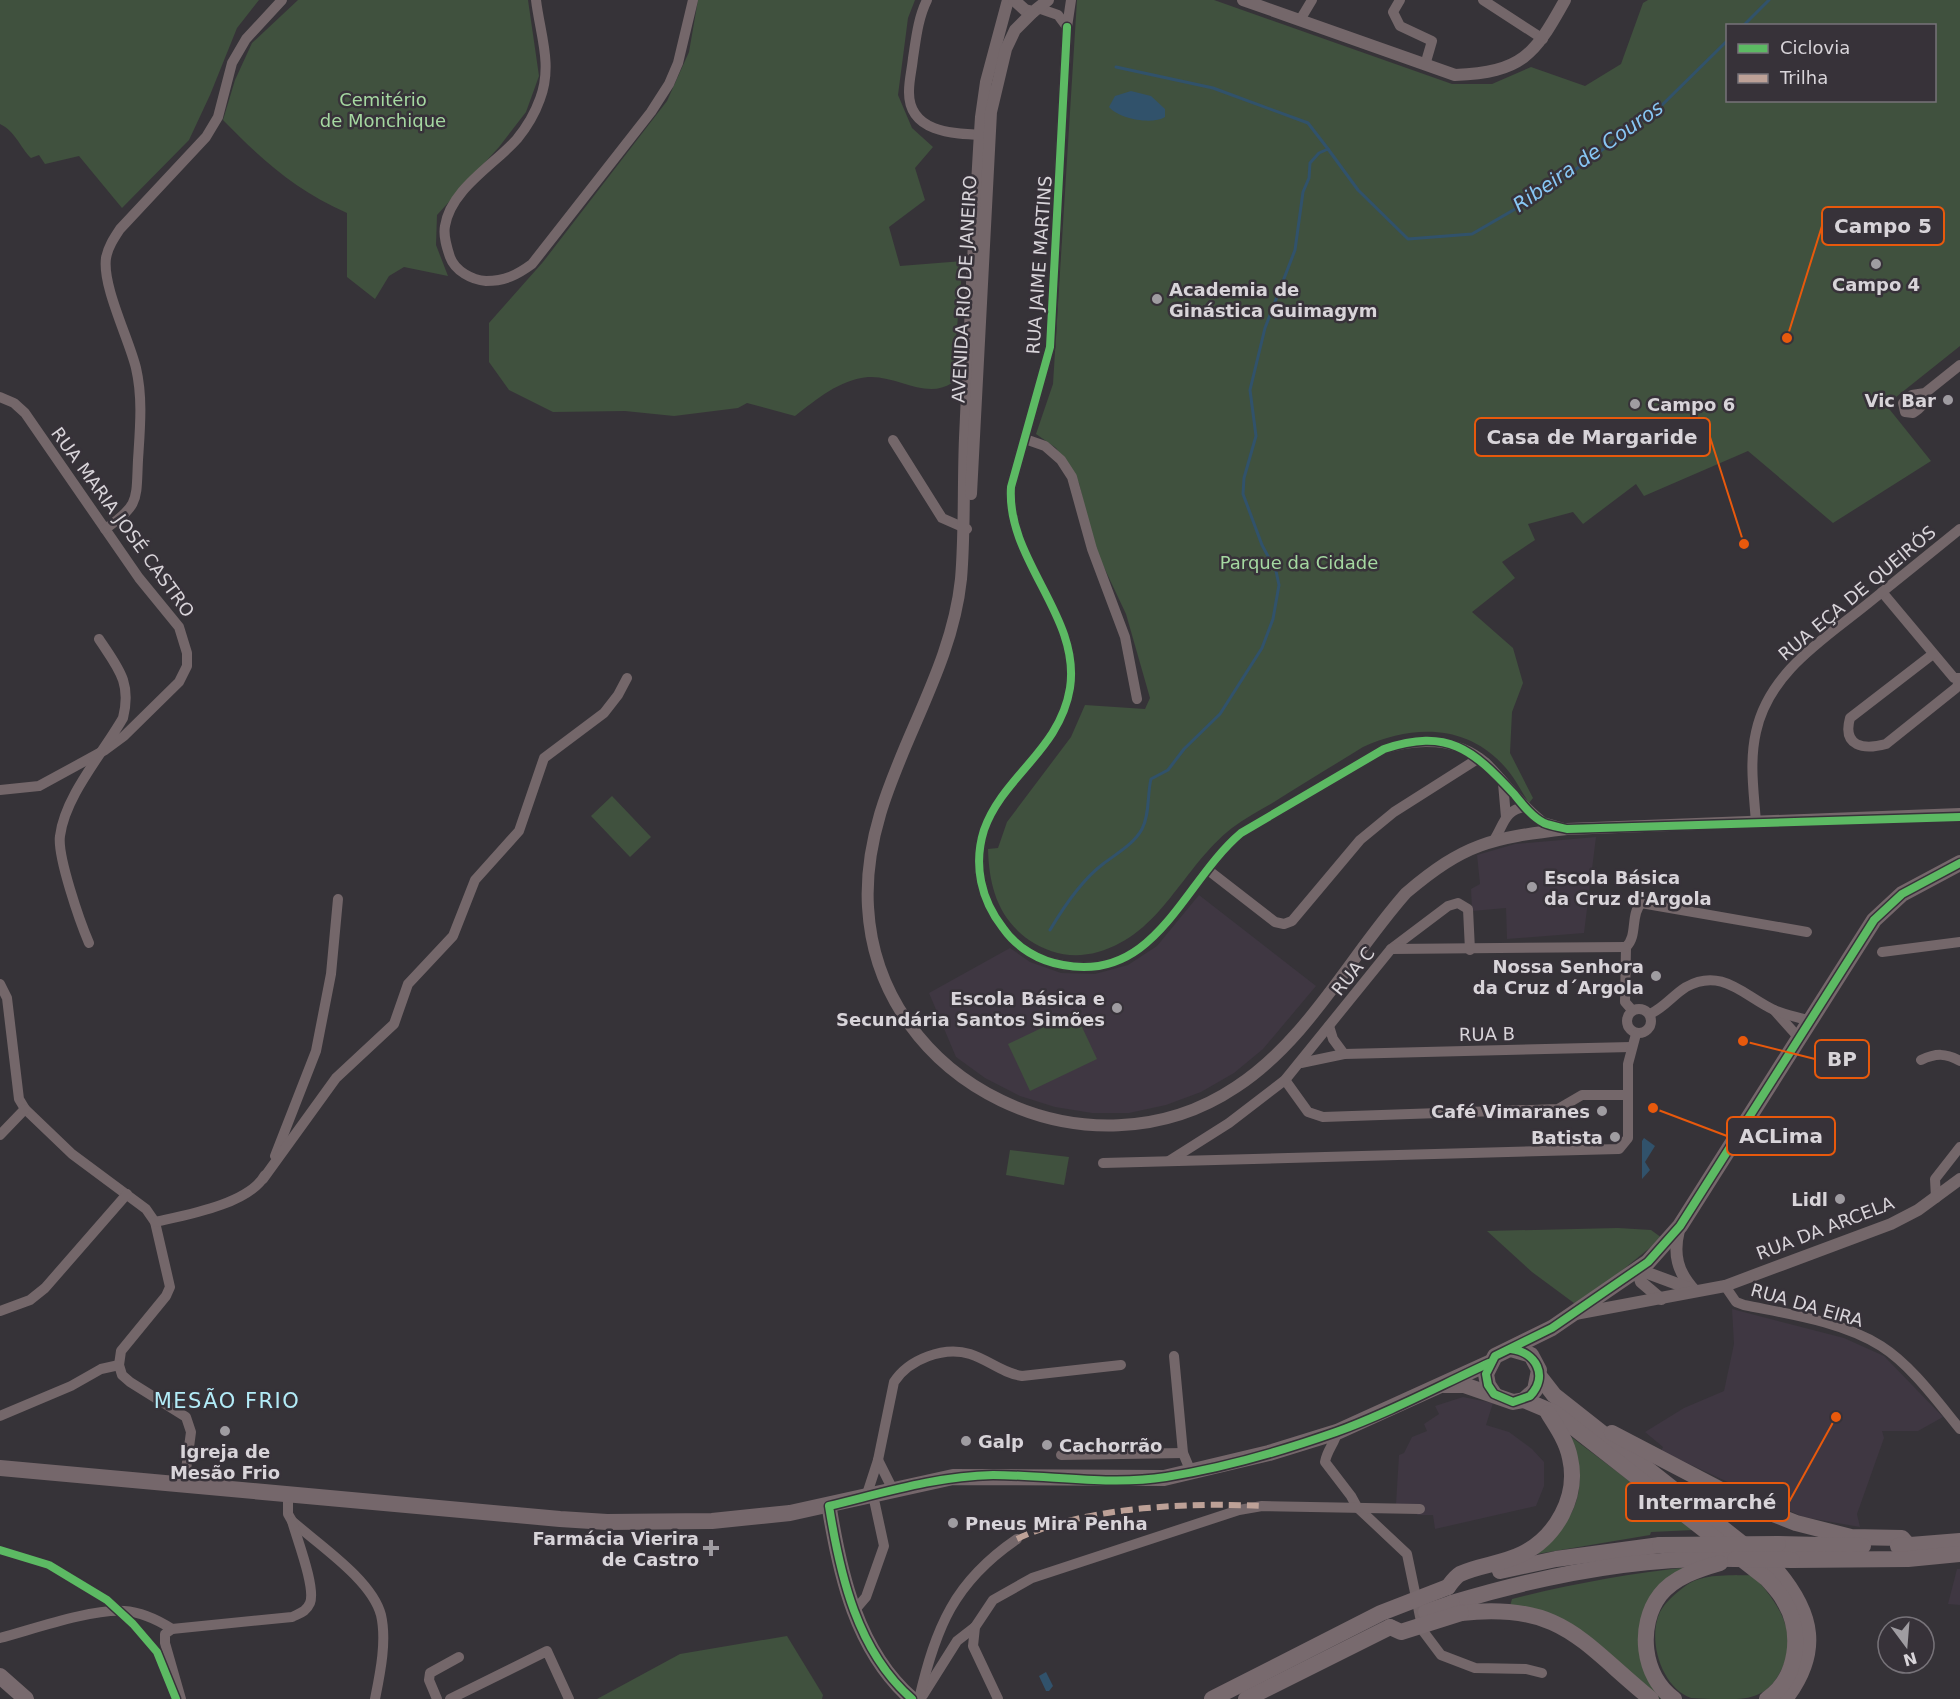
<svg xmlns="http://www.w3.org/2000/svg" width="1960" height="1699" font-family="'DejaVu Sans',sans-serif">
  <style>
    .built { fill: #3f3742 }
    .green { fill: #40513e; fill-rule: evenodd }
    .water { fill: #31526b }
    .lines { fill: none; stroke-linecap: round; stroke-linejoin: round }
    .stream { stroke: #31526b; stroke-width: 3 }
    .minor { stroke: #74676a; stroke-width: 10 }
    .tertiary { stroke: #74676a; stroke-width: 12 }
    .secondary { stroke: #77696d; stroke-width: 15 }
    .primary { stroke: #75676b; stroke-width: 16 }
    .trunk { stroke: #786a6e; stroke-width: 16 }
    .trunk-bridge { stroke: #786a6e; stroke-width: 16 }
    .quiet { stroke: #bda197; stroke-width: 6; stroke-dasharray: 12 6; stroke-linecap: butt }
    .cycleway-casing { stroke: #373239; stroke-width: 11 }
    .cycleway { stroke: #5cba63; stroke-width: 8 }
    .poi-dot { fill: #9f9ca1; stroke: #373239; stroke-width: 2 }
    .labels { text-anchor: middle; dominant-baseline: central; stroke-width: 5; stroke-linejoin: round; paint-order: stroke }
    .park-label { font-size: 18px; fill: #a5d8a1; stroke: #373239 }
    .street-label { font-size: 18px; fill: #d8d4d9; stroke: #373239 }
    .poi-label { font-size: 18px; font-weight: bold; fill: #d8d4d9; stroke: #373239; text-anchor: end }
    .water-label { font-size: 20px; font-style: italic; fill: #88c7f5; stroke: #373239 }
    .quarter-label { font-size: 21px; letter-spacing: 1.5px; fill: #b3ecf8; stroke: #373239 }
    .leader { fill: none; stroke: #e8590c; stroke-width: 2 }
    .callout-dot { fill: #e8590c; stroke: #373239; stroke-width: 2 }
    .callout { fill: #373239; stroke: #e8590c; stroke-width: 2 }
    .callout-label { font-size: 20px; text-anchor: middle; font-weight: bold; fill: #d8d4d9 }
  </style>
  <rect width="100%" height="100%" fill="#363338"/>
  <g class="built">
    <path d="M1596 837 1584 933 1507 939 1506 908 1472 911 1471 889 1480 884 1477 855 1515 844Z"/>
    <path d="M1199 895 1316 986 1263 1049 1234 1073 1201 1092 1166 1105 1129 1113H1092L1055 1107 1020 1096 985 1078 956 1057 929 993 1010 948 1030 962 1061 973 1095 974 1128 965 1157 946Z"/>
    <path d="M1732 1309 1844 1338 1884 1356 1943 1417 1918 1431H1882L1884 1438 1857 1514 1860 1527 1803 1517 1661 1451 1663 1447 1645 1432 1684 1408 1724 1391 1734 1344Z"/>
    <path d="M1463 1397 1493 1403 1486 1425 1509 1432 1532 1449 1544 1462V1486L1536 1506 1435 1529 1433 1515H1417L1419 1506 1396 1504 1399 1455 1404 1453 1412 1437 1427 1431 1424 1424 1439 1414 1435 1406Z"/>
    <path d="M1957 1569H1960V1605L1948 1604Z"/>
  </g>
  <g class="green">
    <path d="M0 0H259L237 28 210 95 189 140 122 208 79 156 45 164 39 155 31 158C20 147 15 131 0 124Z"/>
    <path d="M298 0H528L539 76 526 112 499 147 437 215 436 245 448 276 404 267 389 276 375 299 347 277V213C295 190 262 160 223 120L235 80 252 43Z"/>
    <path d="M698 0H915L908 18 898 95 912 128 933 147 915 168 925 200 889 227 900 266 963 261 952 383C926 400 897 375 868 377 839 380 817 399 795 416L747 403 738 408 674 416 625 411 553 412 509 390 489 362V323L543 262 667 101 689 52Z"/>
    <path d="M1077 0H1214L1452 84H1492L1531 67 1585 86 1621 64 1643 3 1648 0H1960V346L1886 405 1931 461 1833 523 1748 451 1644 496 1636 484 1583 524 1573 512 1528 524 1535 540 1502 562 1515 578 1472 612 1513 648 1523 683 1512 712 1510 753 1533 798 1529 803C1521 791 1515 778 1505 767 1466 723 1412 725 1363 747 1334 765 1304 783 1274 802 1260 810 1245 818 1232 828 1182 867 1162 934 1098 952 1073 959 1050 954 1029 940 998 918 989 886 988 849L998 848 1007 822 1071 737 1085 705 1145 709 1150 698 1126 614 1094 546 1079 483 1056 448 1036 434 1053 384ZM1728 26H1934V100H1728Z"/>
    <path d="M612 796 651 837 630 857 591 816Z"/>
    <path d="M1075 1012 1097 1059 1030 1091 1008 1044Z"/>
    <path d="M1010 1150 1069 1157 1064 1185 1006 1175Z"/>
    <path d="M1618 1228 1651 1230 1662 1238 1578 1306 1532 1272 1487 1231Z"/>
    <path d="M1570 1436 1694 1530 1651 1532 1650 1535 1537 1554C1578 1516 1590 1490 1570 1436Z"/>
    <path d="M1691 1567 1643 1615 1667 1699H1661L1624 1667 1510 1606 1512 1599C1571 1584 1631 1573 1691 1567Z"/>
    <path d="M1753 1575C1775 1600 1798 1629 1784 1664 1773 1690 1759 1699 1732 1699 1720 1699 1702 1699 1691 1698 1661 1687 1647 1639 1660 1612 1665 1602 1680 1589 1690 1583 1708 1573 1732 1576 1753 1575Z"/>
    <path d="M787 1636 823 1695 822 1699H597L680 1654Z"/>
  </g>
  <g class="water">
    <path d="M1131 91 1151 96 1165 109V117C1152 125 1119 119 1109 107L1115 96Z"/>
    <path d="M1644 1138 1655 1146 1645 1162 1650 1170 1642 1179V1141Z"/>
    <path d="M1046 1672 1053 1686 1049 1691H1046L1039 1676Z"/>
  </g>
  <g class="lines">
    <g class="stream">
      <path d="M1743 26 1769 0"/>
      <path d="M1116 67 1213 88 1308 123 1328 149"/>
      <path d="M1050 930C1063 908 1083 879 1103 864 1116 854 1134 844 1142 829 1150 814 1147 795 1151 779L1168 770 1184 749 1220 714 1262 648 1273 619 1279 585 1276 571 1262 545 1243 494 1244 478 1256 436 1250 390 1265 328 1295 250 1303 192 1309 178 1310 163 1319 153 1328 149 1358 190 1408 239 1472 234 1548 190 1661 106 1728 40"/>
    </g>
    <g class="minor">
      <path d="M536 0C540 34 553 65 540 99 535 113 526 128 517 139 494 165 451 189 445 226 443 236 447 248 450 257 455 271 472 280 486 281 505 281 517 275 532 264L651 112 669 84 678 63 693 0"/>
      <path d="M927 0C918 18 916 39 913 58 912 69 909 80 909 91 908 134 956 134 986 135"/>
      <path d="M1071 0 1067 27 1050 347 1011 487C1006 560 1081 616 1070 688 1060 750 1003 776 984 830 973 865 981 900 1003 928 1017 948 1039 961 1063 965 1156 983 1183 882 1241 833L1384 749C1417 738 1457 738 1485 762 1503 779 1517 800 1536 816L1543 822 1564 828"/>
      <path d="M1400 0 1393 12 1400 26 1432 41 1425 65"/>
      <path d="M1483 0 1543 39"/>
      <path d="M1038 8 1058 15 1067 27"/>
      <path d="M1300 20 1312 0"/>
      <path d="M1925 393C1925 404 1921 408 1913 413L1905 412 1903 403 1912 395 1925 393 1960 365"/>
      <path d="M0 397 14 403 25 413 139 578 179 627 187 653V666L179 682 124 736 105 750 39 786 0 790"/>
      <path d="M1025 439 1045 446 1061 460 1072 477 1092 549 1125 637 1137 699"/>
      <path d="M893 440 942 518 967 529"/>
      <path d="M105 529C140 505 136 500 138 460 140 429 143 398 136 368 129 339 102 286 106 258 108 247 114 238 120 229L206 137 218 117 232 63 246 39 282 0"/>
      <path d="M1882 592 1954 678H1960"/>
      <path d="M1933 654 1850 718C1842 747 1864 750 1886 744L1956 688 1960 681"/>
      <path d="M1503 783 1506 817"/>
      <path d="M1756 823C1754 792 1749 763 1756 732 1769 671 1826 638 1871 601 1901 577 1930 553 1960 529"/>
      <path d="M1494 840C1504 825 1504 810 1525 807"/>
      <path d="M1208 870 1275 922 1284 924 1292 921 1360 840 1394 812 1479 758"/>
      <path d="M89 943C80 922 57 856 60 836 65 796 103 753 123 718 132 682 118 668 99 639"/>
      <path d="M1626 947C1638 936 1630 915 1641 903L1807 932"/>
      <path d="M1626 947 1625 1002 1632 1010"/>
      <path d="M1391 949 1448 906 1458 903 1468 909 1470 950"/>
      <path d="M1882 952 1960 942"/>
      <path d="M0 984 7 998 19 1099 25 1109 72 1154 146 1209 155 1222 170 1287 166 1296 121 1351 119 1365 122 1375 130 1382 186 1417 191 1432 184 1485"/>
      <circle cx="1639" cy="1021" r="12"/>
      <path d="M1774 1010 1799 1038"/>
      <path d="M1650 1014C1664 1008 1673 995 1686 987 1722 967 1744 996 1774 1010 1785 1015 1798 1017 1810 1021"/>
      <path d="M1329 1026 1333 1039 1344 1054"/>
      <path d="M1921 1060C1936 1053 1946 1053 1960 1061"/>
      <path d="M1301 1063 1344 1054 1631 1047"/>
      <path d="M1285 1080 1308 1112 1323 1117 1558 1109 1582 1095H1628"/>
      <path d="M0 1135 25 1109"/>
      <path d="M275 1156 316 1051 331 974 338 899"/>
      <path d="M1169 1161 1229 1123 1285 1080 1391 949 1626 947"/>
      <path d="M1103 1163 1619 1149 1628 1138V1064L1636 1034"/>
      <path d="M263 1179 336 1078 394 1024 408 984 453 936 475 880 519 831 544 758 604 713 618 695 627 678"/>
      <path d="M1936 1198 1935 1179 1960 1147"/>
      <path d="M155 1222C186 1215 249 1204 265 1175"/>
      <path d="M1725 1286 1736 1302 1744 1305C1788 1314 1841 1321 1881 1346 1911 1365 1937 1401 1960 1429"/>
      <path d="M0 1311 30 1300 45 1288 127 1194"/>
      <path d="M1174 1356 1183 1453 1191 1472"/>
      <path d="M0 1416 71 1386 101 1369 119 1365"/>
      <path d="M1337 1432C1335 1443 1327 1450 1325 1462L1351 1496 1357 1507 1407 1554 1423 1631 1441 1655 1475 1668 1526 1669 1542 1673"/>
      <path d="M1061 1455 1183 1453"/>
      <path d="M878 1460 893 1490"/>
      <path d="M288 1495V1514L292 1521C319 1545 372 1580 381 1615 387 1641 380 1674 375 1699"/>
      <path d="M866 1497 878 1460 894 1382C909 1359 944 1346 970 1354 989 1360 1002 1373 1022 1376L1121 1365"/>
      <path d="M854 1611 866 1597 884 1546 873 1495"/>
      <path d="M0 1638C34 1629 90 1609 124 1611 141 1612 158 1620 172 1629"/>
      <path d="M923 1695 957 1641 975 1627"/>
      <path d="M181 1699 165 1643V1634L172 1629 292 1617C300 1613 306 1612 310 1603 316 1588 297 1539 292 1521"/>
      <path d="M437 1699 429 1680 430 1673 459 1657"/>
      <path d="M450 1699 547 1651 569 1699"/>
      <path d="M919 1699C936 1627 954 1582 1017 1539"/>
      <path d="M998 1699 973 1646 975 1627 993 1600 1032 1578 1239 1510 1262 1506 1420 1509"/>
    </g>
    <g class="tertiary">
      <path d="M1008 0 986 82 981 117C974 224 970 331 965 438 963 484 965 532 961 579 949 695 861 788 868 907 878 1085 1090 1185 1236 1087 1308 1040 1350 956 1406 893 1465 843 1491 838 1567 829L1960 814"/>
      <path d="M1014 0 1025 10 1033 12 1048 0"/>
      <path d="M1243 0 1455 75C1522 72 1534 56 1565 0"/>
      <path d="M971 494 991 112 1006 49 1015 30 1033 12"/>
      <path d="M1679 1230C1673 1254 1677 1272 1695 1291"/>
      <path d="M1637 1269 1691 1289"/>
      <path d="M1637 1269 1641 1282 1661 1299"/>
      <path d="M1575 1314 1725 1286 1891 1224 1918 1210 1960 1179"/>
    </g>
    <path class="secondary" d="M829 1506C840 1575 857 1651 912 1699"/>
    <g class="primary">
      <path d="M1444 1385H1464L1513 1402 1524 1400 1535 1390 1539 1370 1531 1355 1511 1349"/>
      <path d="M1494 1394 1488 1385 1486 1374 1495 1356 1552 1328 1613 1286 1648 1262 1680 1226 1874 920 1902 894 1960 863"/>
      <path d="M0 1468 560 1519 607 1522 712 1521 790 1513 953 1477 1164 1478 1269 1453 1337 1432 1489 1363"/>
    </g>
    <g class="trunk">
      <path d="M1540 1377 1554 1395 1777 1571C1813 1614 1821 1652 1785 1699"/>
      <path d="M1524 1400 1555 1413 1767 1579C1773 1586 1780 1593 1784 1601 1803 1632 1798 1678 1767 1699"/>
      <path d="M1612 1433 1750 1505 1796 1523 1851 1537 1902 1538 1909 1546"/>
      <path d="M1778 1544 1863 1546"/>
      <path d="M1898 1546 1960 1541"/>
      <path d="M1792 1560 1908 1559 1960 1554"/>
      <path d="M1500 1571 1556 1559 1660 1545"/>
      <path d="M1448 1587C1451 1583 1455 1577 1460 1574 1479 1565 1502 1564 1522 1554 1556 1537 1579 1497 1570 1458 1567 1442 1557 1427 1548 1413"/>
      <path d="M1452 1603C1544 1575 1639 1556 1735 1559"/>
      <path d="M1461 1613C1562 1602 1580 1641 1651 1699"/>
      <path d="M0 1676 26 1699"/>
      <path d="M1246 1699 1390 1627"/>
      <path d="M1674 1699C1642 1677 1637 1625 1660 1595 1674 1577 1699 1569 1720 1563"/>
    </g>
    <g class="trunk-bridge">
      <path d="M1660 1545 1778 1544"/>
      <path d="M1735 1559 1792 1560"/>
      <path d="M1426 1612 1452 1603"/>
      <path d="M1390 1627 1401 1632 1461 1613"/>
      <path d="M1212 1699 1381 1613 1448 1587"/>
    </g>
    <path class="quiet" d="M1017 1539C1083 1507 1189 1502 1262 1506"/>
    <g class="cycleway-casing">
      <g id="cycleway">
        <path d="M1067 27 1050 347 1011 487C1006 560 1081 616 1070 688 1060 750 1003 776 984 830 973 865 981 900 1003 928 1017 948 1039 961 1063 965 1156 983 1183 882 1241 833L1384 749C1448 728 1472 749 1514 794 1522 804 1532 817 1544 823 1551 826 1560 827 1567 829L1960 817"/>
        <path d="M1511 1349C1536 1352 1549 1376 1530 1396L1513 1402 1494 1394 1488 1385 1486 1374 1495 1356 1552 1328 1613 1286 1648 1262 1680 1226 1874 920 1902 894 1960 863"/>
        <path d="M0 1550 49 1565 107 1600 133 1624 157 1652 176 1699"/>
        <path d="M912 1699C857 1651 840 1575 829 1506 883 1493 937 1476 993 1475 1050 1475 1110 1486 1166 1477 1223 1468 1282 1451 1336 1432 1389 1413 1439 1386 1489 1363"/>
      </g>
    </g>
    <use href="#cycleway" class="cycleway"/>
  </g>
  <g class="poi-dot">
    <circle cx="1876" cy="264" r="6"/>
    <circle cx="1157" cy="299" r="6"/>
    <circle cx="1948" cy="400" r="6"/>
    <circle cx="1635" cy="404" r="6"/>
    <circle cx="1532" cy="887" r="6"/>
    <circle cx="1656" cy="976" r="6"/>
    <circle cx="1117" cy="1008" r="6"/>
    <circle cx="1602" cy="1111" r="6"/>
    <circle cx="1615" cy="1137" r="6"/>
    <circle cx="1840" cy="1199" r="6"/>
    <circle cx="225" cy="1431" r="6"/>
    <circle cx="966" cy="1441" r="6"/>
    <circle cx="1047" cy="1445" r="6"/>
    <circle cx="953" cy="1523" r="6"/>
    <path d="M708 1539h6v6h6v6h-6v6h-6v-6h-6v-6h6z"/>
  </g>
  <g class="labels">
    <g class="park-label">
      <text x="383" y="99">Cemitério<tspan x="383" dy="21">de Monchique</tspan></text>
      <text x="1299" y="562">Parque da Cidade</text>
    </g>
    <g class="street-label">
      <text transform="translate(1039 265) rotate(-86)">RUA JAIME MARTINS</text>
      <text transform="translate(964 289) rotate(-87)">AVENIDA RIO DE JANEIRO</text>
      <text transform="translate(123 522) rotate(54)">RUA MARIA JOSÉ CASTRO</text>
      <text transform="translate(1857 593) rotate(-40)">RUA EÇA DE QUEIRÓS</text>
      <text transform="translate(1353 971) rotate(-51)">RUA C</text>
      <text transform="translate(1487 1034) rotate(-1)">RUA B</text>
      <text transform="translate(1825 1228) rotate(-21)">RUA DA ARCELA</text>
      <text transform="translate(1807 1305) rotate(16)">RUA DA EIRA</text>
    </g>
    <g class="poi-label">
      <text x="1876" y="284" text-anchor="middle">Campo 4</text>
      <text x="1169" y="289" text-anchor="start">Academia de<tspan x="1169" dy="21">Ginástica Guimagym</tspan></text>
      <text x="1936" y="400">Vic Bar</text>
      <text x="1647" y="404" text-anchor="start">Campo 6</text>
      <text x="1544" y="877" text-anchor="start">Escola Básica<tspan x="1544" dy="21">da Cruz d'Argola</tspan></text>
      <text x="1644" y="966">Nossa Senhora<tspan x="1644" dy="21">da Cruz d´Argola</tspan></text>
      <text x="1105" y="998">Escola Básica e<tspan x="1105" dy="21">Secundária Santos Simões</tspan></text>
      <text x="1590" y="1111">Café Vimaranes</text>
      <text x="1603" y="1137">Batista</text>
      <text x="1828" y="1199">Lidl</text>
      <text x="978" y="1441" text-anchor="start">Galp</text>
      <text x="1059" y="1445" text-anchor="start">Cachorrão</text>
      <text x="225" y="1451" text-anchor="middle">Igreja de<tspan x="225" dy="21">Mesão Frio</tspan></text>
      <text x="965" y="1523" text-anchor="start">Pneus Mira Penha</text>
      <text x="699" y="1538">Farmácia Vierira<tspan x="699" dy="21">de Castro</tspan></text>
    </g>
    <g class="water-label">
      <text transform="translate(1588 156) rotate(-35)">Ribeira de Couros</text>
    </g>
    <g class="quarter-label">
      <text x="227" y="1401">MESÃO FRIO</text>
    </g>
  </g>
  <path class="leader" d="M1787 338L1822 226M1744 544L1710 437M1743 1041L1815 1059M1653 1108L1727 1136M1836 1417L1789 1502"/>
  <g class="callout-dot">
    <circle cx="1787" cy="338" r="6"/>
    <circle cx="1744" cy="544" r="6"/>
    <circle cx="1743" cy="1041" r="6"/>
    <circle cx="1653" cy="1108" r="6"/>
    <circle cx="1836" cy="1417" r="6"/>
  </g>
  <g class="callout">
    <rect x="1822" y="207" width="122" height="38" rx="6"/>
    <rect x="1475" y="418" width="235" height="38" rx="6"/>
    <rect x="1815" y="1040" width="54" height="38" rx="6"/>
    <rect x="1727" y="1117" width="108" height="38" rx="6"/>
    <rect x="1626" y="1483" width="163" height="38" rx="6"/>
  </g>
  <g class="callout-label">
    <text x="1883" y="233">Campo 5</text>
    <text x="1592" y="444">Casa de Margaride</text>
    <text x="1842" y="1066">BP</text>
    <text x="1781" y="1143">ACLima</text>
    <text x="1707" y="1509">Intermarché</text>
  </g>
  <rect x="1726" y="24" width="210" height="78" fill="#373239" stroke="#777379" stroke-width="1.5"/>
  <rect x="1738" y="44" width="30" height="9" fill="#5cba63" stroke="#777379" stroke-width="1.5"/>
  <text x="1780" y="54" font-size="18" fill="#d8d4d9">Ciclovia</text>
  <rect x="1738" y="74" width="30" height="9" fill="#bda197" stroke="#777379" stroke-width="1.5"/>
  <text x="1780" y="84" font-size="18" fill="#d8d4d9">Trilha</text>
  <g transform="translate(1906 1645) rotate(164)"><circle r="28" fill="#373239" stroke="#777379" stroke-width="1.5"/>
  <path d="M0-4.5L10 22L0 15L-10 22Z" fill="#9f9ca1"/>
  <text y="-9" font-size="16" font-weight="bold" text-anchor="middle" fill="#d8d4d9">N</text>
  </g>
</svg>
